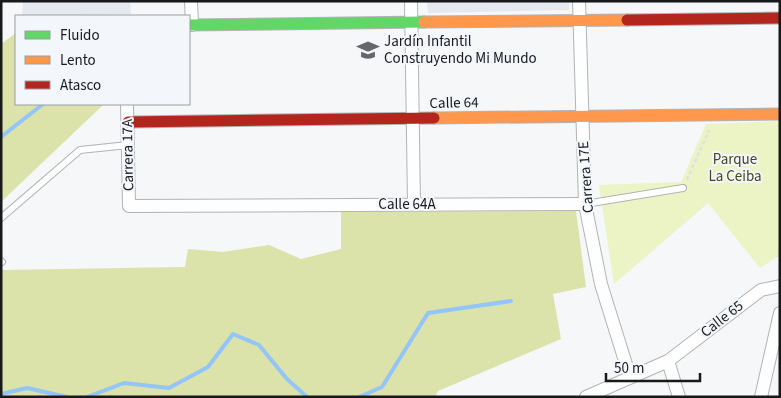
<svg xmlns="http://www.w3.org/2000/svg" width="781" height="398" font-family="'Source Sans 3',sans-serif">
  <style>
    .built { fill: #e4e9f0 }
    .green { fill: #ecf3c4 }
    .forest { fill: #dbe2aa }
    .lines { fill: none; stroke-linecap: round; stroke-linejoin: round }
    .stream { stroke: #94c5f9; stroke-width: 4 }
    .lane-casing { stroke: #b2b3b5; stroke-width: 8 }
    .street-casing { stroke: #b2b3b5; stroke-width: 14 }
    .fast-casing { stroke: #b2b3b5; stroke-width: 13 }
    .slow-casing { stroke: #b2b3b5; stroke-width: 13 }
    .jam-casing { stroke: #b2b3b5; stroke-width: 13 }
    .path { stroke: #e0e0e0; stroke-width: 2.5; stroke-dasharray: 4 2.5; stroke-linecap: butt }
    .lane { stroke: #fefefe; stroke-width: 6 }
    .street { stroke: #fefefe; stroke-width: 12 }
    .fast { stroke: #63d668; stroke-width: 11 }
    .slow { stroke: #ff974d; stroke-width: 11 }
    .jam { stroke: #b3261e; stroke-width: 11 }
    .labels { text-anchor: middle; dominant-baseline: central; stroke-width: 4; stroke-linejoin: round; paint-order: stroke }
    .poi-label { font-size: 15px; fill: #18191b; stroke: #f3f6fb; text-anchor: start }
    .street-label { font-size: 15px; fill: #18191b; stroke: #f3f6fb }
    .park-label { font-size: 15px; fill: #43471d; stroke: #f3f6fb }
  </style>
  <rect width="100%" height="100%" fill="#f5f7f9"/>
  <g class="built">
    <path d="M23 1H130L131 14 22 16Z"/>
    <path d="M427 1H569V10L428 13Z"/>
  </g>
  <path class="green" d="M780 121V255L760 268 708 203 614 284 599 185 681 182 706 124Z"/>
  <g class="forest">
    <path d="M16 33V104H104L1 202V44Z"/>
    <path d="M576 211 586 287 553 294 561 339 438 391 435 397H1V270L185 267 188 249 223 252 269 245 301 259 341 249V212Z"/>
  </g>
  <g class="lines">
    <g class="stream">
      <path d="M1 137 43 104"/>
      <path d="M1 394 27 388 67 397"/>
      <path d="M87 397 124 383 169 388 208 367 233 334 259 345 287 379 307 397"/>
      <path d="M359 397 382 387 428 313 511 301"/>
    </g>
    <g class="lane-casing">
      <g id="lane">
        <path d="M585 204 683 188"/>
        <path d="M1 218 80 150 128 145"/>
        <path d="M1 261 2 262"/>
      </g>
    </g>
    <g class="street-casing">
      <g id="street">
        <path d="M191 1 192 25"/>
        <path d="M411 1 414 204"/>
        <path d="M579 1 585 204 601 284 630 377"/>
        <path d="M127 104 129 206 585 204"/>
        <path d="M668 361 679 397"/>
        <path d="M586 397 668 361 761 290 780 286"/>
        <path d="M761 397 780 313"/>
      </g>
    </g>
    <g class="fast-casing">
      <path id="fast" d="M189 25 424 22"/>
    </g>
    <g class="slow-casing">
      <g id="slow">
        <path d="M424 22 627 20"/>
        <path d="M434 118 780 114"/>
      </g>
    </g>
    <g class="jam-casing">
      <g id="jam">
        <path d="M627 20 780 18"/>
        <path d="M128 122 434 118"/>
      </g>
    </g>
    <path class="path" d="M687 180 709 130"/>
    <use href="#lane" class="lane"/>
    <use href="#street" class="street"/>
    <use href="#fast" class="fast"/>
    <use href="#slow" class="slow"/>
    <use href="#jam" class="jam"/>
  </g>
  <defs>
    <g id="school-bare" transform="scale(1.725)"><path d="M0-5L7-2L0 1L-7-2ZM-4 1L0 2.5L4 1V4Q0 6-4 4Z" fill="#656769" stroke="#f3f6fb" stroke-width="2.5" paint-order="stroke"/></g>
  </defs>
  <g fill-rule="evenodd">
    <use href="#school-bare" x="368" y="50"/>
  </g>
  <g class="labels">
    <g class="poi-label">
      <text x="384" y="41">Jardín Infantil<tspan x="384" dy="17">Construyendo Mi Mundo</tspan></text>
    </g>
    <g class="street-label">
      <text transform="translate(454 103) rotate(-1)">Calle 64</text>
      <text transform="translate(128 155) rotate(-91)">Carrera 17A</text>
      <text transform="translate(586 177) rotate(-94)">Carrera 17E</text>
      <text x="407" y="204">Calle 64A</text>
      <text transform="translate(722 319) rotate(-38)">Calle 65</text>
    </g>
    <g class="park-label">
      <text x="735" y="159">Parque<tspan x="735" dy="17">La Ceiba</tspan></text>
    </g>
  </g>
  <rect width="781" height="398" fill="none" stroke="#18191b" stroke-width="5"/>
  <rect x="15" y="15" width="175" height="90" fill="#f3f6fb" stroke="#9b9ea1"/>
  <rect x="25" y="31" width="25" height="8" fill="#63d668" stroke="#9b9ea1"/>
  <text x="60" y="40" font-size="15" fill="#18191b">Fluido</text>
  <rect x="25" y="56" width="25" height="8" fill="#ff974d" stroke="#9b9ea1"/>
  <text x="60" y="65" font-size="15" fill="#18191b">Lento</text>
  <rect x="25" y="81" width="25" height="8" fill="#b3261e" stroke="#9b9ea1"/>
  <text x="60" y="90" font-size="15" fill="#18191b">Atasco</text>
  <path d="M606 373v8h94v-8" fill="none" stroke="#18191b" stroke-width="2.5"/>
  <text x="614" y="373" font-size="15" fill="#18191b" stroke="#f3f6fb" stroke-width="4" paint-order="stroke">50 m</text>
</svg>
